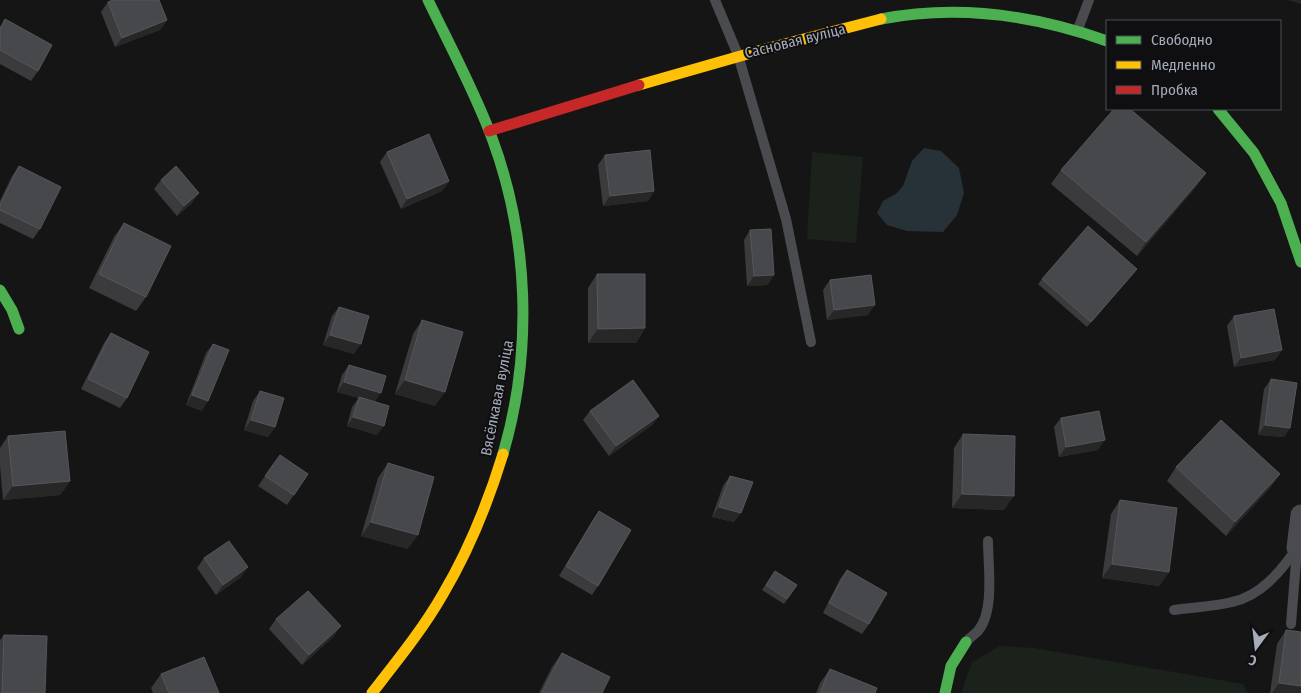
<svg xmlns="http://www.w3.org/2000/svg" width="1301" height="693" font-family="'Fira Sans Condensed',sans-serif">
  <style>
    .green { fill: #1b221c }
    .water { fill: #273138 }
    .lines { fill: none; stroke-linecap: round; stroke-linejoin: round }
    .lane { stroke: #494b4e; stroke-width: 10 }
    .street { stroke: #494b4e; stroke-width: 21 }
    .fast { stroke: #4caf50; stroke-width: 11 }
    .slow { stroke: #ffc107; stroke-width: 11 }
    .jam { stroke: #c62828; stroke-width: 11 }
    .wall { fill: #3b3b3e }
    .shaded-wall { fill: #272728 }
    .building { fill: #46484b; stroke: #55575c }
    .labels { text-anchor: middle; dominant-baseline: central; stroke-width: 4; stroke-linejoin: round; paint-order: stroke }
    .street-label { font-size: 15px; fill: #a5acb8; stroke: #0f0f11 }
  </style>
  <rect width="100%" height="100%" fill="#151515"/>
  <g class="green">
    <path d="M812 152 863 157 856 243 807 239Z"/>
    <path d="M1000 646 1034 648 1243 684 1248 693H961L972 662Z"/>
  </g>
  <path class="water" d="M924 148 941 151 959 168 964 193 957 215 943 232 907 231 887 225 877 213 883 201 897 193 903 186 912 161Z"/>
  <g class="lines">
    <g class="lane">
      <path d="M715 0 738 55 786 219 811 342"/>
      <path d="M1078 29 1089 0"/>
      <path d="M1174 610C1193 607 1213 607 1232 602 1261 596 1281 571 1297 548"/>
      <path d="M1291 624 1297 550"/>
      <path d="M966 642C969 638 974 635 978 631 995 611 988 566 988 541"/>
    </g>
    <path class="street" d="M1297 548 1301 515"/>
    <g class="fast">
      <path d="M428 0C450 46 474 90 492 138 529 238 533 352 503 454"/>
      <path d="M881 19C958 4 1034 15 1107 41"/>
      <path d="M1218 109 1254 153 1281 203 1301 262"/>
      <path d="M0 290 12 310 19 329"/>
      <path d="M945 693 951 666 966 642"/>
    </g>
    <g class="slow">
      <path d="M639 85 758 51 881 19"/>
      <path d="M372 693C397 661 423 629 443 594 469 550 488 503 503 454"/>
    </g>
    <path class="jam" d="M489 131 639 85"/>
  </g>
  <g class="wall">
    <path d="M108 2 167 20 160 30 115 47 101 12Z"/>
    <path d="M5 19 38 71 31 81 0 64V27Z"/>
    <path d="M387 152 449 181 442 191 401 209 380 162Z"/>
    <path d="M605 155 654 191 648 201 603 206 598 165Z"/>
    <path d="M19 166 40 229 33 239 0 223V201L12 176Z"/>
    <path d="M1061 170 1196 187 1137 256 1051 184Z"/>
    <path d="M161 180 192 203 177 216 154 189Z"/>
    <path d="M124 223 146 297 136 311 89 288 114 237Z"/>
    <path d="M750 230 768 285 747 286 744 240Z"/>
    <path d="M597 274 645 328 636 343H588V288Z"/>
    <path d="M1133 274 1087 327 1038 284 1042 279Z"/>
    <path d="M830 280 868 315 827 320 823 290Z"/>
    <path d="M339 307 354 354 323 345 332 316Z"/>
    <path d="M1234 316 1282 350 1275 360 1234 367 1227 326Z"/>
    <path d="M422 320 435 406 395 394 413 334Z"/>
    <path d="M111 333 127 398 120 408 81 389 104 343Z"/>
    <path d="M213 344 202 411 186 405 206 353Z"/>
    <path d="M349 365 375 402 377 435 347 426 352 407 359 398 337 392 342 375Z"/>
    <path d="M1271 379 1290 428 1284 437 1258 435 1264 389Z"/>
    <path d="M260 391 275 427 268 437 244 430 253 401Z"/>
    <path d="M590 411 659 416 652 425 609 456 583 420Z"/>
    <path d="M1061 418 1098 450 1059 457 1054 427Z"/>
    <path d="M963 434 1004 510 952 508 954 448Z"/>
    <path d="M8 436 70 481 60 495 3 500 0 466V448Z"/>
    <path d="M280 455 308 474 287 505 258 486Z"/>
    <path d="M388 463 408 549 361 536 378 478Z"/>
    <path d="M1176 467 1280 474 1270 488 1226 536 1167 481Z"/>
    <path d="M730 476 734 522 712 517 723 486Z"/>
    <path d="M1120 500 1169 572 1159 586 1102 578 1111 514Z"/>
    <path d="M599 511 598 586 592 595 559 576 592 521Z"/>
    <path d="M204 558 241 577 216 595 197 568Z"/>
    <path d="M847 570 869 624 862 634 823 613 840 579Z"/>
    <path d="M775 571 797 585 784 604 762 590Z"/>
    <path d="M276 619 334 636 302 665 269 629Z"/>
    <path d="M1286 630 1301 693H1270L1277 644Z"/>
    <path d="M4 635 45 693H0V640Z"/>
    <path d="M562 653 602 693H539L552 667Z"/>
    <path d="M830 669 875 693H816L820 683Z"/>
    <path d="M161 674 219 693H153L151 688Z"/>
  </g>
  <g class="shaded-wall">
    <path d="M1288 0H1301V4Z"/>
    <path d="M167 20 160 30 115 47 122 38Z"/>
    <path d="M1206 173 1196 187 1137 256 1146 242Z"/>
    <path d="M449 181 442 191 401 209 407 199Z"/>
    <path d="M654 191 648 201 603 206 610 196Z"/>
    <path d="M199 193 192 203 177 216 184 206Z"/>
    <path d="M1137 269 1133 274 1087 327 1091 322Z"/>
    <path d="M774 275 768 285 747 286 754 276Z"/>
    <path d="M875 305 868 315 827 320 834 310Z"/>
    <path d="M645 328 636 343H588L598 329Z"/>
    <path d="M330 335 361 344 354 354 323 345Z"/>
    <path d="M1282 350 1275 360 1234 367 1241 358Z"/>
    <path d="M405 380 445 392 435 406 395 394Z"/>
    <path d="M344 382 381 393 374 403 337 392Z"/>
    <path d="M192 395 208 401 202 411 186 405Z"/>
    <path d="M659 416 652 425 609 456 616 446Z"/>
    <path d="M353 417 384 426 377 435 347 426Z"/>
    <path d="M251 420 275 427 268 437 244 430Z"/>
    <path d="M1265 425 1290 428 1284 437 1258 435Z"/>
    <path d="M1105 440 1098 450 1059 457 1066 447Z"/>
    <path d="M1280 474 1270 488 1226 536 1235 522Z"/>
    <path d="M70 481 60 495 3 500 13 486Z"/>
    <path d="M962 494 1014 496 1004 510 952 508Z"/>
    <path d="M719 507 741 513 734 522 712 517Z"/>
    <path d="M371 522 418 535 408 549 361 536Z"/>
    <path d="M1112 564 1169 572 1159 586 1102 578Z"/>
    <path d="M248 567 241 577 216 595 223 585Z"/>
    <path d="M341 626 334 636 302 665 309 655Z"/>
    <path d="M1279 683 1301 686V693H1272Z"/>
  </g>
  <g class="building">
    <path d="M113 0H159L167 20 122 38 108 2Z"/>
    <path d="M5 19 52 45 38 71 0 50V29Z"/>
    <path d="M1114 109H1130L1206 173 1146 242 1061 170Z"/>
    <path d="M429 134 449 181 407 199 387 152Z"/>
    <path d="M650 150 654 191 610 196 605 155Z"/>
    <path d="M19 166 61 187 40 229 0 210V205Z"/>
    <path d="M176 166 199 193 184 206 161 180Z"/>
    <path d="M124 223 171 246 146 297 99 274Z"/>
    <path d="M1088 226 1137 269 1091 322 1042 279Z"/>
    <path d="M771 229 774 275 754 276 750 230Z"/>
    <path d="M597 274H645V328L598 329Z"/>
    <path d="M871 275 875 305 834 310 830 280Z"/>
    <path d="M339 307 369 316 361 344 330 335Z"/>
    <path d="M1274 309 1282 350 1241 358 1234 316Z"/>
    <path d="M422 320 463 332 445 392 405 380Z"/>
    <path d="M111 333 149 352 127 398 88 379Z"/>
    <path d="M213 344 229 350 208 401 192 395Z"/>
    <path d="M349 365 386 376 381 393 344 382Z"/>
    <path d="M1271 379 1297 383 1290 428 1265 425Z"/>
    <path d="M633 380 659 416 616 446 590 411Z"/>
    <path d="M260 391 284 398 275 427 251 420Z"/>
    <path d="M359 397 389 406 384 426 353 417Z"/>
    <path d="M1099 411 1105 440 1066 447 1061 418Z"/>
    <path d="M1221 420 1280 474 1235 522 1176 467Z"/>
    <path d="M65 431 70 481 13 486 8 436Z"/>
    <path d="M963 434 1015 436 1014 496 962 494Z"/>
    <path d="M280 455 308 474 294 495 265 476Z"/>
    <path d="M388 463 434 477 418 535 371 522Z"/>
    <path d="M730 476 753 482 741 513 719 507Z"/>
    <path d="M1120 500 1177 508 1169 572 1112 564Z"/>
    <path d="M599 511 631 530 598 586 566 566Z"/>
    <path d="M229 541 248 567 223 585 204 558Z"/>
    <path d="M847 570 887 593 869 624 829 603Z"/>
    <path d="M775 571 797 585 787 599 766 585Z"/>
    <path d="M308 591 341 626 309 655 276 619Z"/>
    <path d="M1286 630 1301 632V686L1279 683Z"/>
    <path d="M4 635 47 636 45 693H2Z"/>
    <path d="M562 653 610 677 602 693H542Z"/>
    <path d="M204 657 219 693H169L161 674Z"/>
    <path d="M830 669 877 688 875 693H820Z"/>
  </g>
  <g class="labels">
    <g class="street-label">
      <text transform="translate(795 41) rotate(-14)">Сасновая вуліца</text>
      <text transform="translate(497 398) rotate(-79)">Вясёлкавая вуліца</text>
    </g>
  </g>
  <rect x="1106" y="20" width="175" height="90" fill="#0f0f11" stroke="#4b4e54"/>
  <rect x="1116" y="36" width="25" height="8" fill="#4caf50" stroke="#4b4e54"/>
  <text x="1151" y="45" font-size="15" fill="#a5acb8">Свободно</text>
  <rect x="1116" y="61" width="25" height="8" fill="#ffc107" stroke="#4b4e54"/>
  <text x="1151" y="70" font-size="15" fill="#a5acb8">Медленно</text>
  <rect x="1116" y="86" width="25" height="8" fill="#c62828" stroke="#4b4e54"/>
  <text x="1151" y="95" font-size="15" fill="#a5acb8">Пробка</text>
  <g transform="translate(1256 648) rotate(195)" stroke="#0f0f11" stroke-width="4" paint-order="stroke">
  <path d="M0-4L9 19L0 12L-9 19Z" fill="#a5acb8"/>
  <text y="-8" font-size="14" font-weight="bold" text-anchor="middle" fill="#a5acb8">С</text>
  </g>
</svg>
